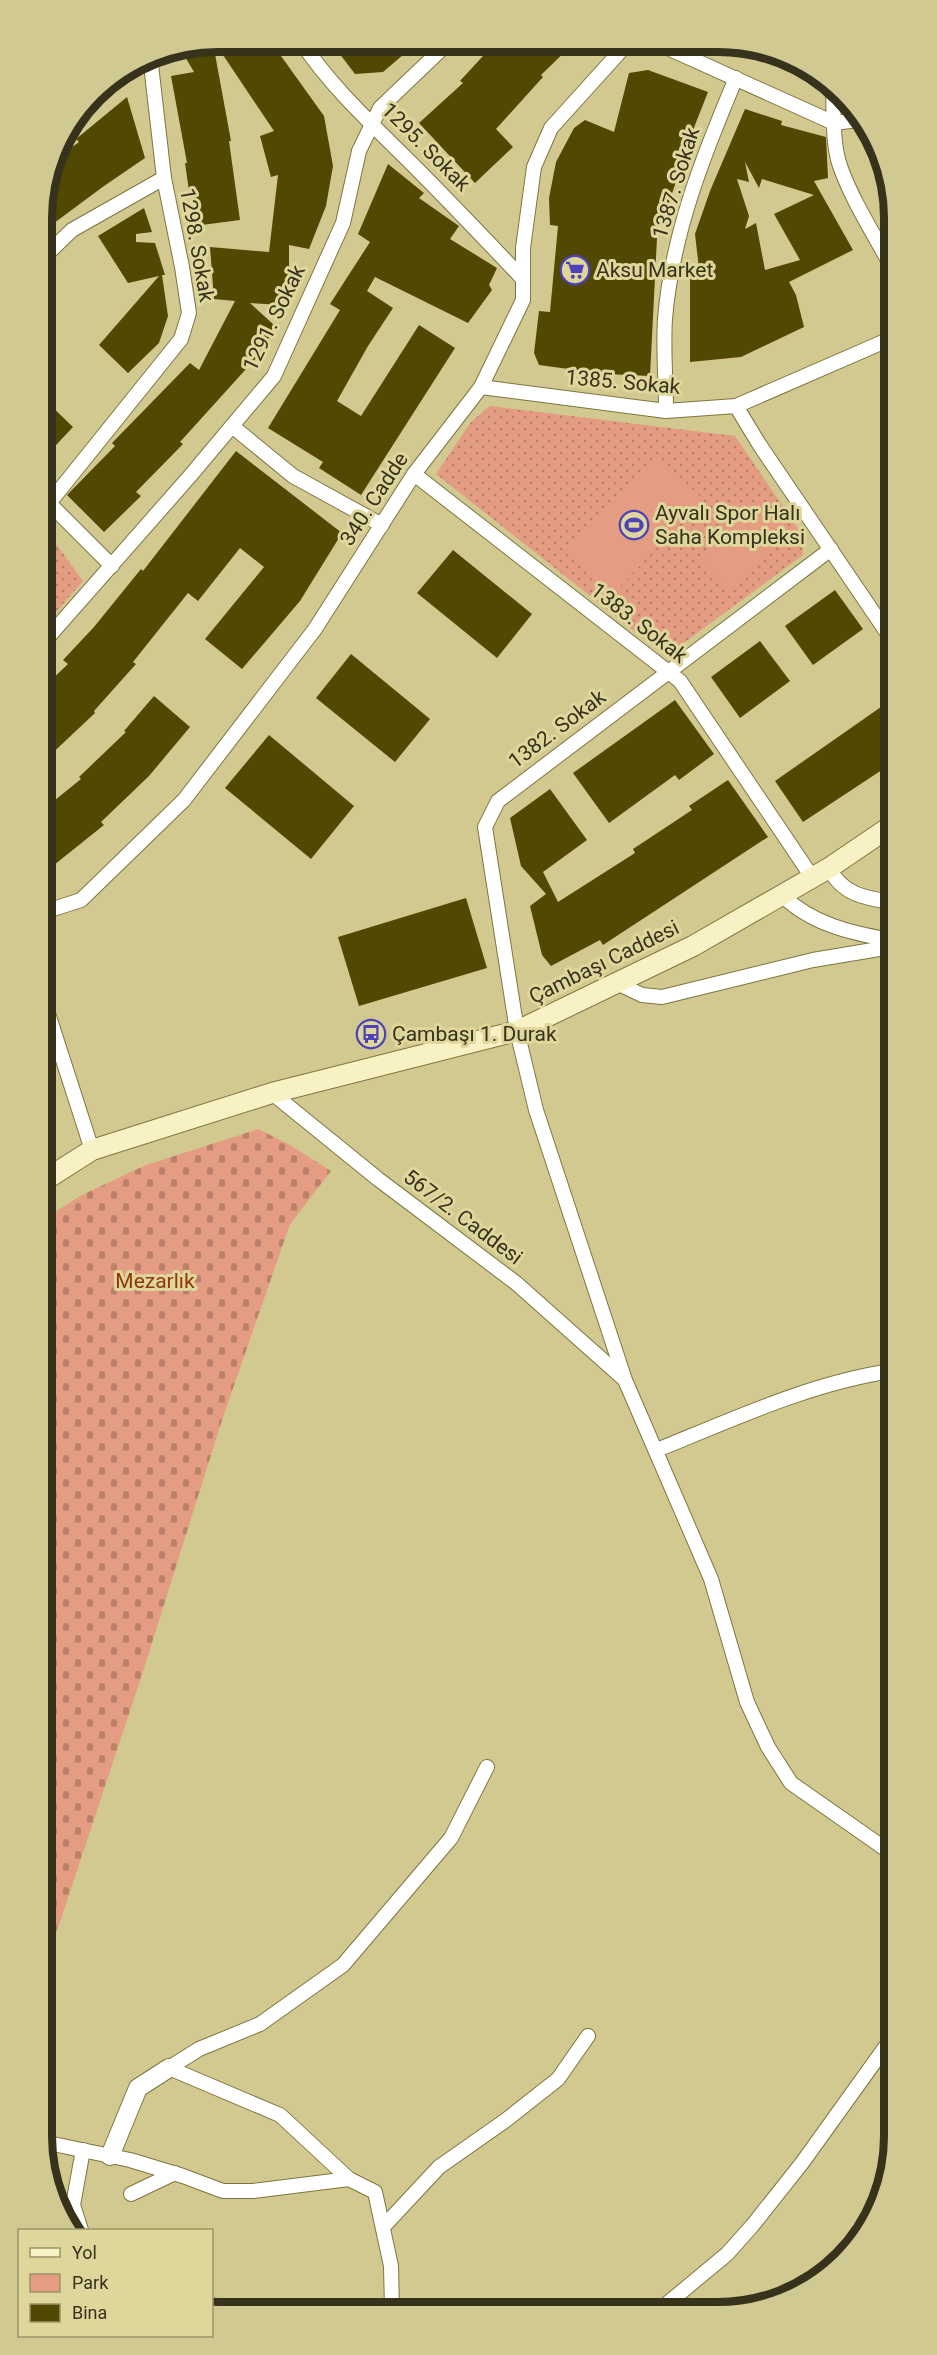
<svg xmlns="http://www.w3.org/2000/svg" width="937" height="2355" font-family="Roboto,sans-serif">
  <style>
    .green { fill: url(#green-dots) }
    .cemetery { fill: url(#cemetery-stones) }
    .pitch { fill: #e49c82 }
    .building { fill: #514802; fill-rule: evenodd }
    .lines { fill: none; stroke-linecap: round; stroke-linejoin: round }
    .minor-casing { stroke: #7e763f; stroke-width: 16 }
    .tertiary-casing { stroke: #7e763f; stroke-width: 20 }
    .secondary-casing { stroke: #7e763f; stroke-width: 22 }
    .minor { stroke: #fff; stroke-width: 14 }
    .tertiary { stroke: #fff; stroke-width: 18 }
    .secondary { stroke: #f7f1c4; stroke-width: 20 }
    .labels { text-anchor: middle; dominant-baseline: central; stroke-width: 6; stroke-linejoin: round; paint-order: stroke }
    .street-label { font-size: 21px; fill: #36321b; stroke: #dfd69c }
    .poi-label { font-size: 21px; fill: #36321b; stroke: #dfd69c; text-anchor: start }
    .park-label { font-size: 21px; fill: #92370c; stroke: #dfd69c }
    .rim { fill: none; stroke: #36321b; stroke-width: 8 }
  </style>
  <defs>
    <pattern id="green-dots" width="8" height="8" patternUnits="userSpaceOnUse" patternTransform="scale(1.5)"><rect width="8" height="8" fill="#e49c82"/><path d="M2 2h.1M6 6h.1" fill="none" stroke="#ba806a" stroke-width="1.8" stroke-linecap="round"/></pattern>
    <pattern id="cemetery-stones" width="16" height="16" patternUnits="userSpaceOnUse" patternTransform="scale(1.5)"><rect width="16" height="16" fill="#e49c82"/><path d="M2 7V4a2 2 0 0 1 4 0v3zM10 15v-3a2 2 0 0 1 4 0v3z" fill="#ba806a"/></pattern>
  </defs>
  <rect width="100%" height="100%" fill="#d2c990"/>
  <g class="green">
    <path d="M490 406 735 436 801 533 803 555 666 656 436 474 471 422Z"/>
    <path d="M43 526 83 581 44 626Z"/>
  </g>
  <path class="cemetery" d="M258 1129 290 1145 331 1171 290 1224 222 1420 140 1681 47 1961 45 1218 82 1195 146 1165Z"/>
  <g class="pitch">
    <path d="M656 455 703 499 611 596 564 551Z"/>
    <path d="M759 500 791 530 731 594 699 563Z"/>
  </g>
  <g class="building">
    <path d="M271 42 324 116 333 166 326 206 309 249 289 245V283L280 305 250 303 274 325 265 348 180 442 183 444 136 492 141 496 104 532 67 495 115 446 112 443 190 363 199 370 235 301 214 299 210 247 269 252 278 175 271 177 260 136 274 131 215 43Z"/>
    <path d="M213 43 231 141H229L240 220 194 226 185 163H187L171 76 194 72 181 50Z"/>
    <path d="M344 43H417L383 72 355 74 336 49Z"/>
    <path d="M494 44H573L541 75 543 77 496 129 513 147 475 183 419 123 463 83 460 81Z"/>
    <path d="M648 70 708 92 682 158H684L663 220 658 218 650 376 606 374 539 365 534 353 539 311 550 312 558 226 550 225 549 198 556 162 574 128 585 120 614 132 629 73Z"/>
    <path d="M127 97 145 158 104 186 42 232V207L55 160 79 142 76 139Z"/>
    <path d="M745 109 782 121 781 125 826 137 828 178 814 181 853 250 789 282 796 295 804 327 741 357 690 362V279L700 277 695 234 710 191ZM745 162 759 188 762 179 814 195 774 214 800 260 765 270 756 223 745 229 749 216 737 179 749 182Z"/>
    <path d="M388 164 424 193 419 198 459 226 450 239 497 268 489 285 492 290 468 323 375 277 367 291 393 308 368 346 337 401 361 416 419 325 455 348 361 495 319 468 323 462 268 428 340 310 330 304 370 242 358 234Z"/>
    <path d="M144 208 152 232 136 234V242L155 243 165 275H162L168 316 159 343 128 373 99 345 159 276 128 283 98 236Z"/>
    <path d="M43 398 73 427 43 459Z"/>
    <path d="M236 451 342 533 300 601 242 669 205 639 264 567 240 548 198 601 188 593 133 662 136 664 94 711 95 713 44 761V687L68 664 63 660 94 627 141 569 143 571Z"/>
    <path d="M453 550 532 614 497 658 417 593Z"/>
    <path d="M835 590 863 629 813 665 785 626Z"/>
    <path d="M760 641 790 681 740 718 711 677Z"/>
    <path d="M351 654 430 719 395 762 316 698Z"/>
    <path d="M154 696 190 727 149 776 101 822 104 825 44 873V809L81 779 79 777 126 732 124 731Z"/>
    <path d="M675 700 714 754 679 780 675 775 609 823 573 773Z"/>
    <path d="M891 700V764L803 822 775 781Z"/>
    <path d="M269 735 354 806 311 859 225 788Z"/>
    <path d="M728 780 768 837 603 945 600 940 551 966 542 955 530 906 546 894 521 866 510 818 550 789 587 840 543 872 558 902 635 853 633 849 692 810 689 806Z"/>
    <path d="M466 898 487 968 359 1006 338 937Z"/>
  </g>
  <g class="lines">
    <g class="minor-casing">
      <g id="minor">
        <path d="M302 43C332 88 374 126 412 164 450 202 486 240 523 279"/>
        <path d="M661 45 834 123 858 120"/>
        <path d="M833 87C834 111 832 143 840 166 852 200 872 231 889 262"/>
        <path d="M43 258 72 230 164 178"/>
        <path d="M481 387 666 411 736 406 759 444 890 637"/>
        <path d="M736 406 890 339"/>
        <path d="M666 411C666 381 663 349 665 319 672 234 703 156 736 78"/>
        <path d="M232 426 293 476 382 525"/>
        <path d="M414 474 680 681 812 877"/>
        <path d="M43 497 112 566"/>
        <path d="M50 502 181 339 189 313 182 267 164 178 150 56"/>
        <path d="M831 549 498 801 485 827 517 1031 536 1110 625 1380 711 1579 747 1702 768 1747 791 1783 894 1855"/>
        <path d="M44 642 190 476 274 376 343 223 359 151 380 108 448 43"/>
        <path d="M829 868C842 894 864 898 891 902"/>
        <path d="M782 895C811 924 851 933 891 940"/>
        <path d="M44 912 81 900 184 800 315 629 414 474 481 387 523 300V248L534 167 551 128 626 45"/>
        <path d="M617 983 642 995 662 997 813 960 891 947"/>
        <path d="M45 1004 92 1150"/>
        <path d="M272 1093 378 1179 516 1283 624 1379"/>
        <path d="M657 1450C731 1420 813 1382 892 1371"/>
        <path d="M169 2068 199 2049 260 2024 343 1965 451 1838 487 1767"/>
        <path d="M169 2068 280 2115 349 2179"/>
        <path d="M48 2143 130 2160 183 2176 223 2191H253L349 2179 375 2192 391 2266 392 2309"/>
        <path d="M131 2194 175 2173"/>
        <path d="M384 2226 439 2167 506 2120 558 2079 588 2036"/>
        <path d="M81 2230 73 2205 83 2150"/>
        <path d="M662 2308 727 2254 752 2226 802 2163 894 2035"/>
      </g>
    </g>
    <g class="tertiary-casing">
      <path id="tertiary" d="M110 2156 138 2088 169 2068"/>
    </g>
    <g class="secondary-casing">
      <path id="secondary" d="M45 1180 92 1150 272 1093 517 1031 693 946 829 868 891 826"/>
    </g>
    <use href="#minor" class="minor"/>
    <use href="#tertiary" class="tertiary"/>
    <use href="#secondary" class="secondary"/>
  </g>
  <defs>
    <g id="supermarket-ring" transform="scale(1.5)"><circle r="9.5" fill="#dfd69c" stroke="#4e42b9" stroke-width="1.5"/><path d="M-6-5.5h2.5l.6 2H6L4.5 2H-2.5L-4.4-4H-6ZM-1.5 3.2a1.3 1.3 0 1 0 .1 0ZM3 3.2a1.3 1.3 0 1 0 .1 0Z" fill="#4e42b9"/></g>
    <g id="stadium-ring" transform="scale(1.5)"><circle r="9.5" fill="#dfd69c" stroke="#4e42b9" stroke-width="1.5"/><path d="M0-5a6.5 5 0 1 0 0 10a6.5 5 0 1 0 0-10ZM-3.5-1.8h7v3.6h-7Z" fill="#4e42b9"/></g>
    <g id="bus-ring" transform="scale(1.5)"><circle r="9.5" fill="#dfd69c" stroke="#4e42b9" stroke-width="1.5"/><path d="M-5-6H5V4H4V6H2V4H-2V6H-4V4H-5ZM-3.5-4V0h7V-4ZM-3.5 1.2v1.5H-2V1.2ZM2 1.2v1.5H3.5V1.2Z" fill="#4e42b9"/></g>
  </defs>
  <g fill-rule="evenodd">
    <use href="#supermarket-ring" x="575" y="270"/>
    <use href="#stadium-ring" x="634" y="525"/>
    <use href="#bus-ring" x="371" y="1034"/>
  </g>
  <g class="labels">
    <g class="street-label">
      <text transform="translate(426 147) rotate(45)">1295. Sokak</text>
      <text transform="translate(676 183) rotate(-73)">1387. Sokak</text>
      <text transform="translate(197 245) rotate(80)">1298. Sokak</text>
      <text transform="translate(274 318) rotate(-64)">1291. Sokak</text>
      <text transform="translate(623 382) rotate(5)">1385. Sokak</text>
      <text transform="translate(374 499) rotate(-57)">340. Cadde</text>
      <text transform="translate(639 623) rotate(38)">1383. Sokak</text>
      <text transform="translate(557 729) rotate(-37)">1382. Sokak</text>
      <text transform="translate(604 962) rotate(-26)">Çambaşı Caddesi</text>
      <text transform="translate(463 1217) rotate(37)">567/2. Caddesi</text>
    </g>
    <g class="poi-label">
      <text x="596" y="270">Aksu Market</text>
      <text x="655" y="513">Ayvalı Spor Halı<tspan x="655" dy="24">Saha Kompleksi</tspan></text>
      <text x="392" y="1034">Çambaşı 1. Durak</text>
    </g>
    <g class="park-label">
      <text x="155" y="1281">Mezarlık</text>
    </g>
  </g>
  <path d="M0 0H937V2355H0ZM218 52H718A166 166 0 0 1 884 218V2136A166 166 0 0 1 718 2302H218A166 166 0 0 1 52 2136V218A166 166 0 0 1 218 52Z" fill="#d1c992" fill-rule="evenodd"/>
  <path class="rim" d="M218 52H718A166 166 0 0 1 884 218V2136A166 166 0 0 1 718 2302H218A166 166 0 0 1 52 2136V218A166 166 0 0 1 218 52Z"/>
  <rect x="18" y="2229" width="195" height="108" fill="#dfd69c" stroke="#9b9468" stroke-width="1.5"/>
  <rect x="30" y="2248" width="30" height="9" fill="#f7f1c4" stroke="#9b9468" stroke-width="1.5"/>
  <text x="72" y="2259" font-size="18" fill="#36321b">Yol</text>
  <rect x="30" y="2274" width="30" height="18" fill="#e49c82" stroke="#9b9468" stroke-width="1.5"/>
  <text x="72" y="2289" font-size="18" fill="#36321b">Park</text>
  <rect x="30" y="2304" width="30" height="18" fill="#514802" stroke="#9b9468" stroke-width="1.5"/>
  <text x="72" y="2319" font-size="18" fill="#36321b">Bina</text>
</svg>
